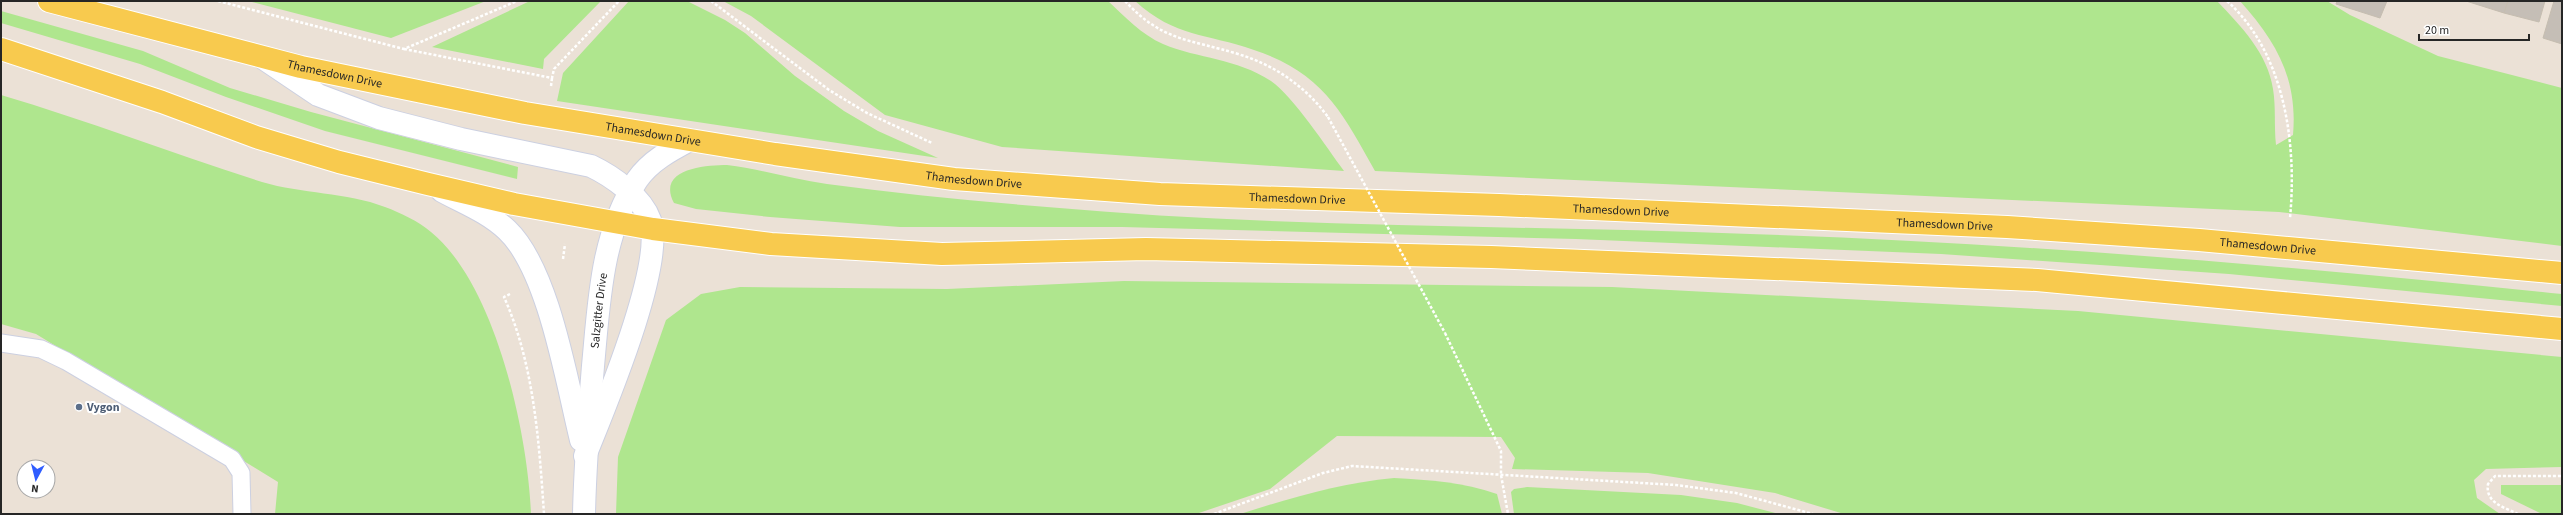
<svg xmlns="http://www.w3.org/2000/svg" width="2563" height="515" font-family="'Source Sans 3',sans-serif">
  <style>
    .green { fill: #afe68e }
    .building { fill: #c5beb6; stroke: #c5bdb0 }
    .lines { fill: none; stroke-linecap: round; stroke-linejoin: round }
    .service-casing { stroke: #ccd0e1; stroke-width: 19 }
    .tertiary-casing { stroke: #ccd0e1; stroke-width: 24 }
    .primary-casing { stroke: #fff; stroke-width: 24 }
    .path { stroke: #fff; stroke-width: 2.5; stroke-dasharray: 3 2; stroke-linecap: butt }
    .service { stroke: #fff; stroke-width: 17 }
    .tertiary { stroke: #fff; stroke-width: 22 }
    .primary { stroke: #f8ca4e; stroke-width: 22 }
    .path-bridge { stroke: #fff; stroke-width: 2.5; stroke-dasharray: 3 2; stroke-linecap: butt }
    .service-dot { fill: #5c6f8a; stroke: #fff; stroke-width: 1.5 }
    .labels { text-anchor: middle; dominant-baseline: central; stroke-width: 4; stroke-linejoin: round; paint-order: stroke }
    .street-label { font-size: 12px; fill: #262626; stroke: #fff }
    .service-label { font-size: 12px; font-weight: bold; fill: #4e5e75; stroke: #fff; text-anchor: start }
  </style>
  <rect width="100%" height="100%" fill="#ebe1d6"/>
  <g class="green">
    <path d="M248 1H486L391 38Z"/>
    <path d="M530 1H601L544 59 543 69 432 47Z"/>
    <path d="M629 1H687L725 20 745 33 795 76 844 111 878 131 938 158 557 101 563 73Z"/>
    <path d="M723 1H1108C1124 16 1142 35 1163 44 1199 59 1236 58 1271 81 1293 96 1327 148 1344 171L1002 147 885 115 751 16Z"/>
    <path d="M1135 1H2217C2241 26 2268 54 2273 89 2276 107 2274 126 2276 145L2293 135C2298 79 2276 41 2240 1H2327L2350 15 2438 56 2562 88V246L2279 212 1375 171C1342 112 1323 73 1254 50 1206 33 1176 38 1135 1Z"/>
    <path d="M1 11 143 51 230 88 311 112 518 167 517 179 325 131 226 97 140 64 1 23Z"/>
    <path d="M1 95C89 121 174 154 262 182 302 194 346 192 385 207 401 213 418 221 431 232 496 285 528 434 531 514H275L278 482 36 334 1 324Z"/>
    <path d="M727 165C760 169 793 179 827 184 900 194 974 201 1047 207 1281 228 1516 225 1750 234 2021 243 2292 266 2562 294V306L2229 274 1941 254 1576 239 1122 227H900L770 217 696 209 674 203C656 169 705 165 727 165Z"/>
    <path d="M1124 281 1612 287 2078 311 2562 357V467L2486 469 2474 480 2477 498 2500 514H1844L1775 493 1648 473 1512 469 1515 458 1501 437 1337 436 1270 489 1196 514H616L618 457 666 320 701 294 740 287 947 289Z"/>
    <path d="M1394 478C1430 480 1463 482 1497 494L1502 514H1240C1291 498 1340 483 1394 478Z"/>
    <path d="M2501 485H2562V514H2542L2501 494Z"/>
    <path d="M1527 487 1681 495 1737 503 1779 514H1514L1511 492 1514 489Z"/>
  </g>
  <g class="building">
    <path d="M2337 1H2387L2380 18 2336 4Z"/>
    <path d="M2466 1H2508L2504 13Z"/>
    <path d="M2508 1H2545L2539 22 2504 13Z"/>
    <path d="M2554 1H2562V44L2543 38Z"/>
  </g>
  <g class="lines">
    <g class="service-casing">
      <path id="service" d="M1 343 41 349 66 361 232 459 241 473 242 514"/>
    </g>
    <g class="tertiary-casing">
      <g id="tertiary">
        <path d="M263 58 318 95 379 118 461 139 591 166C612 176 642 197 650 220 666 263 603 411 585 456"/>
        <path d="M442 191C464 203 488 212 507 230 549 270 567 384 581 440"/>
        <path id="s1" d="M584 514C585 464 589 416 593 366 599 303 601 235 637 180 650 161 671 150 690 140"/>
      </g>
    </g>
    <g class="primary-casing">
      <g id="primary">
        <path id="s2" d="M49 1 301 67 525 113 775 154 954 179 1160 194 1499 205 2007 227 2199 240 2562 273"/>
        <path d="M1 49 162 102 256 137 339 162 428 184 514 204 653 229 771 244 942 254 1146 249 1491 257 2037 280 2562 329"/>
      </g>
    </g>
    <g class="path">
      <path d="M218 1 404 49 517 1"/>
      <path d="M711 1 829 90 867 113 932 143"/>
      <path d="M1125 1C1163 42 1190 39 1238 54 1275 65 1306 87 1328 117"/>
      <path d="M2227 1C2285 53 2297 144 2290 218"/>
      <path d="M404 49 552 78 554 69 619 1"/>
      <path d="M551 86 552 78"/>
      <path d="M563 259 565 244"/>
      <path d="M510 294 504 297C534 364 539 441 544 514"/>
      <path d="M1445 333 1501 451V475L1508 514"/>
      <path d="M1214 514 1323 473 1352 466 1676 485 1736 493 1813 514"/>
      <path d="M2518 514C2504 507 2485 503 2488 484L2495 476H2562"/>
    </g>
    <use href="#service" class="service"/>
    <use href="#tertiary" class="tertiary"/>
    <use href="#primary" class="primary"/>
    <path class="path-bridge" d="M1328 117 1445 333"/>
  </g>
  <circle class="service-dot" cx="79" cy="407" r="4"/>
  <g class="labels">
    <g class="street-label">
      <text stroke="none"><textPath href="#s2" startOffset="295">Thamesdown Drive</textPath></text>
      <text stroke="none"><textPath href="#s2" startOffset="619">Thamesdown Drive</textPath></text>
      <text stroke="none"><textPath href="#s2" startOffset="943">Thamesdown Drive</textPath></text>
      <text stroke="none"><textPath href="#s2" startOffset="1267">Thamesdown Drive</textPath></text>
      <text stroke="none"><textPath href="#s2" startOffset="1591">Thamesdown Drive</textPath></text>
      <text stroke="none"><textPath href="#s2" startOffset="1915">Thamesdown Drive</textPath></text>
      <text stroke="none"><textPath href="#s2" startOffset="2239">Thamesdown Drive</textPath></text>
      <text stroke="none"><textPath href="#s1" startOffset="204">Salzgitter Drive</textPath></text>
    </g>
    <g class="service-label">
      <text x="87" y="407">Vygon</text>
    </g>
  </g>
  <rect width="2563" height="515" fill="none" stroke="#262626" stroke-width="4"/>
  <g transform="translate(36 479) rotate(187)"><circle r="19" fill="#ffffff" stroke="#a8a8a8"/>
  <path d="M0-3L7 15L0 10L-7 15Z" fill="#2f5dff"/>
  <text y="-6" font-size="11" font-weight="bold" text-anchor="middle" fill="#262626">N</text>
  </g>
  <path d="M2419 34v6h110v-6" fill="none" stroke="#262626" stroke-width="2"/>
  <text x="2425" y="34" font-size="12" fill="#262626" stroke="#ffffff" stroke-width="3" paint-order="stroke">20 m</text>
</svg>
